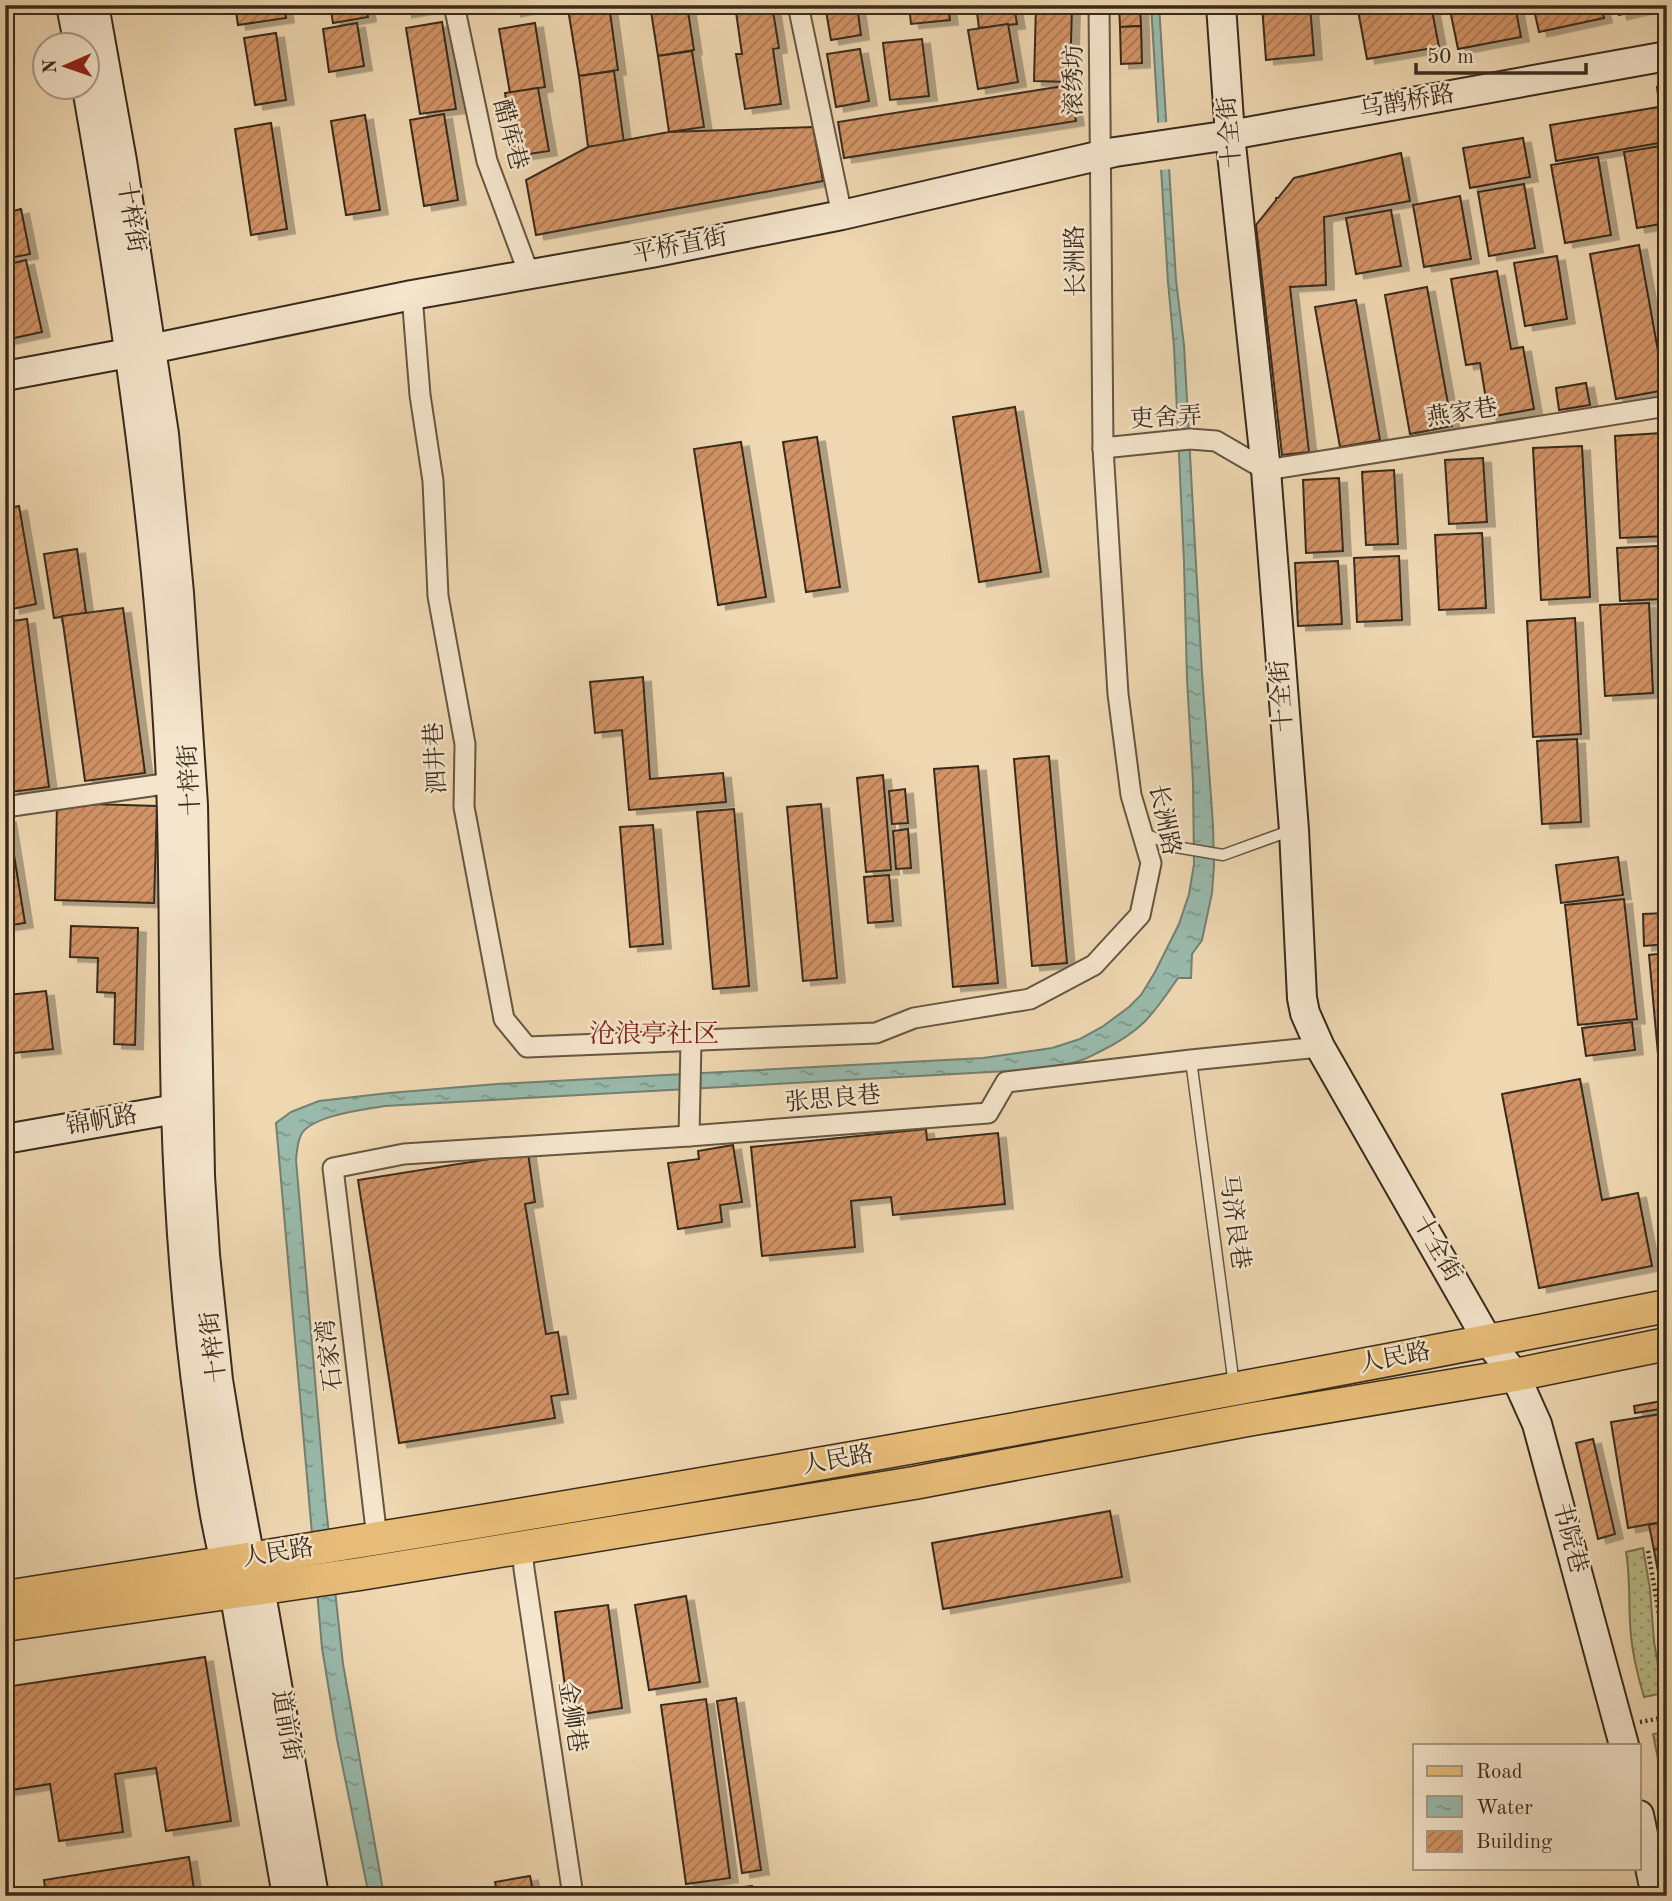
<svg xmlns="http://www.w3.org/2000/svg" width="1672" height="1901" font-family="'Old Standard TT','Noto Serif SC',serif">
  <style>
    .green { fill: url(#green-dots); stroke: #7a7453; stroke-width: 2 }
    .water { fill: url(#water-ripples); stroke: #738172; stroke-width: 2 }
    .pier { fill: #eed7b1 }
    .building { fill: url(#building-hatch); stroke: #392b1c; stroke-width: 2; filter: url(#shadow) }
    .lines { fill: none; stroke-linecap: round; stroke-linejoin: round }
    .lane-casing { stroke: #665641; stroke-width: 13 }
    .street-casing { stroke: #665641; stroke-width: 23 }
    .secondary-casing { stroke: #392b1c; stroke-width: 32 }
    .primary-casing { stroke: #392b1c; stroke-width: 35 }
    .path { stroke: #392b1c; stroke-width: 4.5; stroke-dasharray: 2 3.5; stroke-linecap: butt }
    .lane { stroke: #f4e5cc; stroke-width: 10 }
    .street { stroke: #f4e5cc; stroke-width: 19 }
    .secondary { stroke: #f4e5cc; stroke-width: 28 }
    .primary { stroke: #e7bc78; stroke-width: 32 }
    .labels { text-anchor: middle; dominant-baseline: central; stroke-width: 5; stroke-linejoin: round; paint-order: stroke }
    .street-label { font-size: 24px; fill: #392b1c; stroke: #f4e5cc }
    .neighbourhood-label { font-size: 26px; fill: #7a1f14; stroke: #f4e5cc }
  </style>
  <defs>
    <pattern id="green-dots" width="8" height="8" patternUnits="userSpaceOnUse" patternTransform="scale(1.75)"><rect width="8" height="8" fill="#babe8a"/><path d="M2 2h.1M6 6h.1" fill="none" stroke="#989b70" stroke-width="1.8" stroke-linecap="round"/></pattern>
    <pattern id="water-ripples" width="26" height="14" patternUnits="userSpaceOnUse" patternTransform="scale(1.75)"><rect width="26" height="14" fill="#99baac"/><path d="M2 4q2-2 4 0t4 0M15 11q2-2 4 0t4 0" fill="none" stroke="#7e978b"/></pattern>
    <pattern id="building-hatch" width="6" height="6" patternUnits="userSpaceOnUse" patternTransform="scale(1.75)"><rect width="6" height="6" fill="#d29366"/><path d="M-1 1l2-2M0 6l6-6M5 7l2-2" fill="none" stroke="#ab7853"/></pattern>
    <filter id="shadow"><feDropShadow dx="8" dy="4.5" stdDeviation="0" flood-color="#0004"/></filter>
  </defs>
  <rect width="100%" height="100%" fill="#eed7b1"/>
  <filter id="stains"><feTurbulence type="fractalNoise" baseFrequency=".00286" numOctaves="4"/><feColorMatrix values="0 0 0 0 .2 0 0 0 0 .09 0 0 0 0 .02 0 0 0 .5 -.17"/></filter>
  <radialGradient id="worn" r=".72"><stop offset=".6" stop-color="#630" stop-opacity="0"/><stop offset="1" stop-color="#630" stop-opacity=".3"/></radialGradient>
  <g class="green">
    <path d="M1643 1548 1650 1589 1654 1642 1663 1693 1644 1697C1638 1677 1633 1657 1631 1636 1628 1608 1631 1580 1626 1552Z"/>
    <path d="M1661 1733 1667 1763V1804L1653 1734Z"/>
  </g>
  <path class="water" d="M1151 5H1159L1176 280 1184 345 1202 673 1213 825 1214 866 1212 893 1202 940 1192 954 1191 978H1178C1152 1016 1142 1031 1099 1052 1093 1055 1086 1059 1079 1061 1057 1068 1031 1068 1008 1071L385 1106C363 1110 315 1115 302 1133 297 1141 297 1151 296 1160L326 1507 343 1664 384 1896H369L337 1739 322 1648 276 1123 291 1112 319 1101 389 1093 497 1084 983 1058 1052 1048 1080 1039 1102 1027 1129 1007 1141 995 1155 972 1179 924 1189 894 1194 864 1193 782 1187 679 1184 562 1174 347 1168 282Z"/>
  <path class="pier" d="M1170 122 1173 169 1158 170 1155 123Z"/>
  <g class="building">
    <path d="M235 5H284L286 18 238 25Z"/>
    <path d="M330 5H366L368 17 333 23Z"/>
    <path d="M403 5H437L438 7 404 13Z"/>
    <path d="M511 5H544V6L513 12Z"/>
    <path d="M595 5H609L618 70 579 76 568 9Z"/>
    <path d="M650 5H687L694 50 658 56Z"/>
    <path d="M735 5H772L779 48 773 49 781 104 745 109 736 54H742Z"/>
    <path d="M825 5H857L861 35 831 40Z"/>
    <path d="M909 5H948L950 20 911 24Z"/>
    <path d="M976 5H1014L1017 24 979 28Z"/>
    <path d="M1036 5H1072L1070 82 1034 81Z"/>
    <path d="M1119 5H1140L1141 26 1120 27Z"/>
    <path d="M1262 5H1310L1314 55 1266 60Z"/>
    <path d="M1357 5H1431L1439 47 1367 59Z"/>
    <path d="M1449 5H1515L1521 37 1458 49Z"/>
    <path d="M1533 5H1601L1604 18 1539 32Z"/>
    <path d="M1617 5H1662L1619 15Z"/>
    <path d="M442 22 456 109 420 114 406 28Z"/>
    <path d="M357 23 364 66 329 72 323 29Z"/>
    <path d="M535 23 545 87 510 93 499 29Z"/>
    <path d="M1008 24 1018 82 978 89 968 30Z"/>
    <path d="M1141 26 1142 63 1121 64 1120 27Z"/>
    <path d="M276 33 286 100 255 105 244 38Z"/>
    <path d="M922 39 929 96 890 100 883 43Z"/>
    <path d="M860 49 869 101 836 107 827 54Z"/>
    <path d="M692 51 704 127 669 132 658 56Z"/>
    <path d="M614 71 624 143 588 147 579 76Z"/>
    <path d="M1070 85 1076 121 844 158 838 122Z"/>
    <path d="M1667 86V126L1662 127 1657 87Z"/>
    <path d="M538 88 549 151 515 156 505 93Z"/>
    <path d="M1659 107 1665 142 1556 161 1550 125Z"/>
    <path d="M444 114 458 200 424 206 410 120Z"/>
    <path d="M365 115 380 210 346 215 331 121Z"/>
    <path d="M271 123 287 229 251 235 235 129Z"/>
    <path d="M813 127 823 181 536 235 526 180 588 147 669 132Z"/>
    <path d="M1523 138 1530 177 1470 188 1463 148Z"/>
    <path d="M1667 145V223L1637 228 1624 152Z"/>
    <path d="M1401 153 1410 201 1324 217 1326 285 1290 287 1309 452 1282 455 1256 225 1276 200V198H1278L1294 178Z"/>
    <path d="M1598 157 1611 235 1565 243 1551 165Z"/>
    <path d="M1524 184 1535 248 1489 256 1478 192Z"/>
    <path d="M1460 196 1471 259 1424 267 1413 205Z"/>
    <path d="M21 209 30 254 5 259V213Z"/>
    <path d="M1391 210 1401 266 1356 274 1346 218Z"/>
    <path d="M1639 245 1665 390 1616 399 1590 254Z"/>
    <path d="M1557 256 1567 319 1525 326 1514 263Z"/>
    <path d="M26 260 42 332 5 340V265Z"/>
    <path d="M1497 271 1511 349 1523 347 1534 409 1489 417 1480 363 1466 365 1451 279Z"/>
    <path d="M1427 287 1452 426 1410 434 1385 295Z"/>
    <path d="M1356 300 1380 440 1340 447 1315 307Z"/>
    <path d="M1586 383 1590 405 1559 410 1556 388Z"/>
    <path d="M1015 407 1041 572 979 582 953 417Z"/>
    <path d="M1661 433 1667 536 1620 538 1615 436Z"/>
    <path d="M817 437 840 587 806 592 783 442Z"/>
    <path d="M741 442 766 597 718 605 694 449Z"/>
    <path d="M1582 446 1590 597 1541 600 1533 448Z"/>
    <path d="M1483 458 1487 522 1449 524 1445 460Z"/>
    <path d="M1394 470 1398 544 1366 545 1362 472Z"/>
    <path d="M1339 478 1343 551 1306 553 1303 480Z"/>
    <path d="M19 506 36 604 12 609 5 570V509Z"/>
    <path d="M1482 533 1486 608 1439 610 1435 535Z"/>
    <path d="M1658 546 1661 599 1620 601 1617 548Z"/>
    <path d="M77 549 86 613 54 618 44 554Z"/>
    <path d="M1399 556 1402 620 1357 622 1354 558Z"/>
    <path d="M1338 561 1342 624 1298 626 1295 563Z"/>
    <path d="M1649 603 1653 693 1605 696 1600 605Z"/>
    <path d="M123 608 145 773 85 781 62 616Z"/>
    <path d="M1575 618 1581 734 1533 737 1527 621Z"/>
    <path d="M27 619 49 787 11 792 5 750V622Z"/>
    <path d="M643 677 650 779 723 773 726 802 629 810 622 730 595 733 590 682Z"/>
    <path d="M1577 739 1581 822 1542 824 1537 741Z"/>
    <path d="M1049 756 1067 963 1032 966 1014 759Z"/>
    <path d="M978 766 998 983 953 987 934 769Z"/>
    <path d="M883 775 891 870 866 872 857 778Z"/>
    <path d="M905 789 908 823 892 824 889 791Z"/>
    <path d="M57 803 157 806 154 903 55 900Z"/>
    <path d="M821 804 837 978 803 981 787 807Z"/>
    <path d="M734 809 749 986 713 989 697 812Z"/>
    <path d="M5 818H8L25 923 5 926Z"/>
    <path d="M653 825 663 944 630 947 620 827Z"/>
    <path d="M908 829 911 868 896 869 893 831Z"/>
    <path d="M1618 857 1623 895 1561 903 1556 865Z"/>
    <path d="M889 875 893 921 868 923 864 877Z"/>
    <path d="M1624 899 1637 1019 1578 1025 1565 905Z"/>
    <path d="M1667 913V944L1644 946 1643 914Z"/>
    <path d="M71 926 138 928 135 1045 114 1044 115 993 97 992 98 958 70 957Z"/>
    <path d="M1667 953V1065H1659L1649 955Z"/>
    <path d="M46 991 53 1049 14 1053 8 995Z"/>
    <path d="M1632 1022 1635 1050 1586 1056 1582 1028Z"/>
    <path d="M1580 1079 1602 1200 1638 1193 1652 1266 1539 1288 1502 1094Z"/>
    <path d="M926 1129 927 1140 998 1133 1005 1204 893 1215 891 1197 851 1201 855 1247 762 1256 751 1147Z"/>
    <path d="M733 1145 742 1202 720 1205 722 1222 678 1229 668 1163 699 1159 698 1151Z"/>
    <path d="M528 1153 535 1202 525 1204 546 1334 558 1332 568 1394 551 1396 555 1418 399 1443 358 1180Z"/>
    <path d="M1667 1400V1408L1635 1413 1634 1406Z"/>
    <path d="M1667 1413V1521L1628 1528 1611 1422Z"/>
    <path d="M1593 1439 1615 1534 1598 1539 1576 1443Z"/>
    <path d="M1110 1511 1122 1577 943 1609 932 1543Z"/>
    <path d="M1667 1521V1547L1654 1550 1649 1525Z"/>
    <path d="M1667 1547V1621L1654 1550Z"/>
    <path d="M686 1596 700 1682 649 1690 635 1605Z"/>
    <path d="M608 1605 622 1708 569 1716 555 1612Z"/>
    <path d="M205 1657 231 1821 166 1831 156 1768 115 1774 123 1832 59 1841 50 1784 5 1791V1687Z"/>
    <path d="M736 1698 761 1870 742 1873 717 1701Z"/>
    <path d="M706 1699 730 1878 686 1884 661 1705Z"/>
    <path d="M189 1857 195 1896H46L44 1880Z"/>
    <path d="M530 1876 534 1896H498L495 1882Z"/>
    <path d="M752 1886 753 1896H706V1891Z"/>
    <path d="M460 1889 461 1896H424Z"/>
  </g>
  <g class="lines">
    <g class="lane-casing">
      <g id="lane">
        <path d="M1143 833 1176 847 1223 855 1292 830"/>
        <path d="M1191 1060 1234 1385"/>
      </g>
    </g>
    <g class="street-casing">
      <g id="street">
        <path d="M454 5 487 161 529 274"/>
        <path d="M798 5 842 215"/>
        <path d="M412 295 420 395 433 481 438 596 465 744 464 807 504 1019 527 1047 876 1033 914 1018 1030 999 1094 965 1140 915 1151 863 1131 795 1118 694 1103 448 1099 5"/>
        <path d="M1103 448 1190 439 1216 441 1266 470 1667 406"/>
        <path d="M5 807 171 783"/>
        <path d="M689 1136 691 1040"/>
        <path d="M377 1538 333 1168 404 1154 689 1136 988 1113 1006 1082 1191 1060 1320 1047"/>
        <path d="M522 1546 524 1569 573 1896"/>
      </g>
    </g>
    <g class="secondary-casing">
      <g id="secondary">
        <path d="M71 5 79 46"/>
        <path d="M94 5 122 161 164 434 179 593 193 805 200 1176 205 1255 218 1380 228 1441 250 1559 260 1588 314 1896"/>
        <path d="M1221 5 1230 135 1266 470 1294 830 1302 998 1305 1013 1320 1047 1488 1341 1515 1375 1537 1424 1624 1745"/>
        <path d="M87 88C127 317 161 549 171 782 175 891 173 1000 176 1109 179 1210 186 1311 200 1412 208 1470 215 1536 234 1591L287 1896"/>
        <path d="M5 376 150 349 412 295 651 253 842 215 1115 152 1230 135 1667 56"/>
        <path d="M5 1139 176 1109 195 1108"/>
        <path d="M1639 1815 1656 1896"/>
      </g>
    </g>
    <g class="primary-casing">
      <g id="primary">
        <path d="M5 1597C561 1512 1115 1415 1667 1306"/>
        <path d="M5 1625 360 1574 914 1483 1247 1420 1515 1375 1667 1344"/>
      </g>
    </g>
    <g class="path">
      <path d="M1648 1551 1667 1660"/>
      <path d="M1640 1722 1667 1717"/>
    </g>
    <use href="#lane" class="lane"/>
    <use href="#street" class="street"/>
    <use href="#secondary" class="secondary"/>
    <use href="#primary" class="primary"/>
  </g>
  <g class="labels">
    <g class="street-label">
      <text transform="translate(1075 80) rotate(-90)">滚绣坊</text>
      <text transform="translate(1407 103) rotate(-10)">乌鹊桥路</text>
      <text transform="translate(1231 132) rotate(-95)">十全街</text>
      <text transform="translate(509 135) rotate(75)">醋库巷</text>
      <text transform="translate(130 217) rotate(81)">十梓街</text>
      <text transform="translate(680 247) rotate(-11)">平桥直街</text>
      <text transform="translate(1077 261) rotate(-91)">长洲路</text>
      <text transform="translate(1462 414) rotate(-9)">燕家巷</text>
      <text transform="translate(1166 419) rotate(-3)">吏舍弄</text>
      <text transform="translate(1283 696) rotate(-94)">十全街</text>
      <text transform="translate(437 758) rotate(-93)">泗井巷</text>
      <text transform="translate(191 780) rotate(-93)">十梓街</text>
      <text transform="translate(1163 820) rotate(78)">长洲路</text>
      <text transform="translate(833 1100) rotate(-5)">张思良巷</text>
      <text transform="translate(102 1122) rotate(-10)">锦帆路</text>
      <text transform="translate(1233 1222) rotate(82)">马济良巷</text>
      <text transform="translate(1436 1249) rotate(60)">十全街</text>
      <text transform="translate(215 1347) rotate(-97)">十梓街</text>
      <text transform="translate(331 1355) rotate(-97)">石家湾</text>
      <text transform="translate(1395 1359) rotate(-11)">人民路</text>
      <text transform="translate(838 1461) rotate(-10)">人民路</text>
      <text transform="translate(1569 1538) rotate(75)">书院巷</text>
      <text transform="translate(278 1554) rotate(-9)">人民路</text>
      <text transform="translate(571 1717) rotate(81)">金狮巷</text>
      <text transform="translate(285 1726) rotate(80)">道前街</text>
    </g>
    <g class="neighbourhood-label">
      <text x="654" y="1035">沧浪亭社区</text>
    </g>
  </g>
  <rect width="1672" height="1901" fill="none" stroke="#eed7b1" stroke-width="28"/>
  <rect x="7" y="7" width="1658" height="1887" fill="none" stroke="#392b1c" stroke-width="3.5"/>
  <rect x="14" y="14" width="1644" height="1873" fill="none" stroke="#392b1c" stroke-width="2"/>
  <rect x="1413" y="1744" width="228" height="126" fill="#f4e5cc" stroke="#a99b86" stroke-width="2"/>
  <rect x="1427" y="1766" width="35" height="10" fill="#e7bc78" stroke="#a99b86" stroke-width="2"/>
  <text x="1476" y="1778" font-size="21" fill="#392b1c">Road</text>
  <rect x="1427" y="1796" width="35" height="21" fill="url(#water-ripples)" stroke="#a99b86" stroke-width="2"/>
  <text x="1476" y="1814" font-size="21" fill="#392b1c">Water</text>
  <rect x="1427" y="1831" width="35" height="21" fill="url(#building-hatch)" stroke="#a99b86" stroke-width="2"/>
  <text x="1476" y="1848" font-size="21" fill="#392b1c">Building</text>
  <g transform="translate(66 66) rotate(268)"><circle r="33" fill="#f4e5cc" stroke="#a99b86" stroke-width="2"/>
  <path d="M0-5L12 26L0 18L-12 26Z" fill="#8f2418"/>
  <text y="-10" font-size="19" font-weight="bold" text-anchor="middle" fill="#392b1c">N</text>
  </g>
  <path d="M1416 63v10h170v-10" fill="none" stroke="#392b1c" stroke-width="3.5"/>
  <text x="1427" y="63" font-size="21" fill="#392b1c" stroke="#f4e5cc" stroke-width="5" paint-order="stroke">50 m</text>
  <rect width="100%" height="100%" filter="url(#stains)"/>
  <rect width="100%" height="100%" fill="url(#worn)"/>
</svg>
